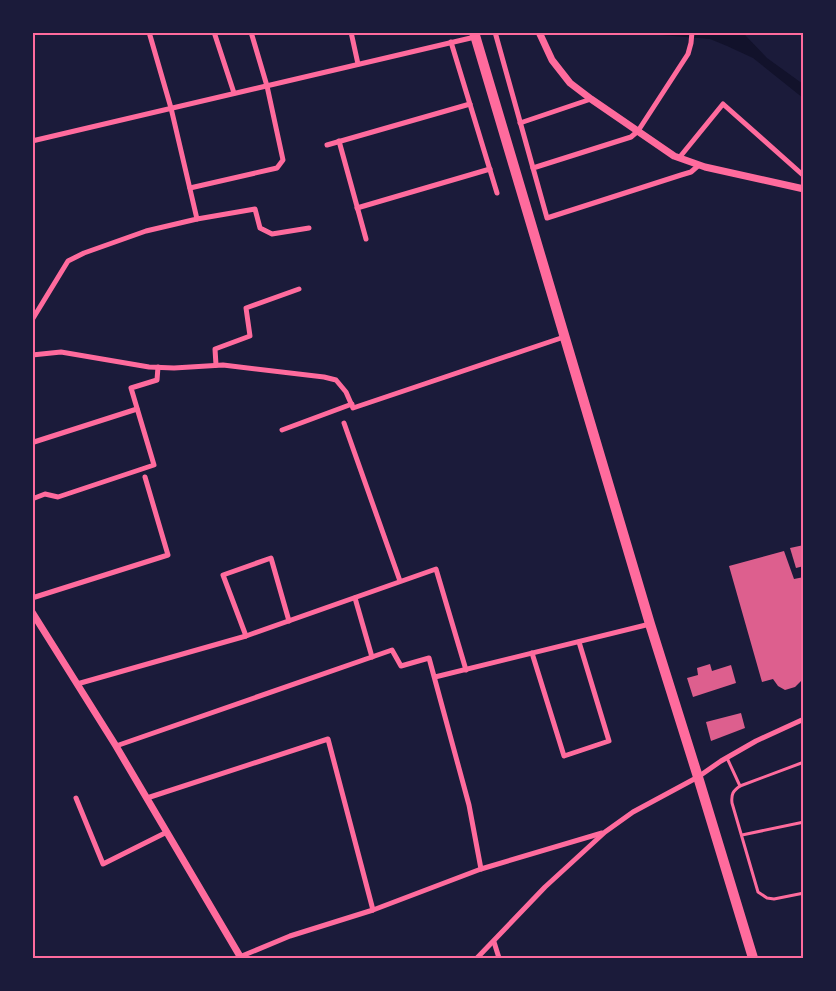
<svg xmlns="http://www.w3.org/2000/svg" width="836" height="991" font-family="Karla,sans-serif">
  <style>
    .water { fill: #12122b }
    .building { fill: #dd5f8e }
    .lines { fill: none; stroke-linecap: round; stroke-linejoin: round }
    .service { stroke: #ff6b9d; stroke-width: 3 }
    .minor { stroke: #ff6b9d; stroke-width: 5 }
    .tertiary { stroke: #ff6b9d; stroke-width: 7 }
    .trunk { stroke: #ff6b9d; stroke-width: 10 }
    .neatline { fill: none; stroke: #ff6b9d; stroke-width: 2 }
  </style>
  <rect width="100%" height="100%" fill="#1b1b3a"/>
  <path class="water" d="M719 32 732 34 733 33H744L746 36 767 58 803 84V98L753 58 727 46 710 39 648 34 645 33Z"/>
  <g class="building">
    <path d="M804 545V566L796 568 790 548Z"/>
    <path d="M784 551 794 579 804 577V673L801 681 795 687 785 690 778 686 773 679 762 682 729 566Z"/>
    <path d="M710 664 712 671 731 665 736 683 693 697 687 678 698 675 697 668Z"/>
    <path d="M741 713 745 728 711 741 706 722Z"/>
  </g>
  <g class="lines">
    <g class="service">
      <path d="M727 758 740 786"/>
      <path d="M804 762 740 786C733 791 731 794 732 803L758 892 767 898 774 899 804 893"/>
      <path d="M742 835 804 822"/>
    </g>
    <g class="minor">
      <path d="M214 32 234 93"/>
      <path d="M351 32 358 64"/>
      <path d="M495 32 533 168"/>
      <path d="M692 32 691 43 688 54 638 131 631 137 533 168 547 218 681 175 691 172 699 165"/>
      <path d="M451 42 497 193"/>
      <path d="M520 123 591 99"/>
      <path d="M32 141 475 37"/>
      <path d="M339 141 366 239"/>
      <path d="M327 145 470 104"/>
      <path d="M679 158 723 104 804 176"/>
      <path d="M190 188 277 168 283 160 267 86 251 32"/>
      <path d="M357 208 490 169"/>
      <path d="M197 219 255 209 260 228 272 234 309 228"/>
      <path d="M32 320 68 261 84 253 146 231 197 219 171 108 149 32"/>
      <path d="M32 355 61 352 149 367 174 368 223 365 324 377 336 380 346 392 353 408 564 337"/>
      <path d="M216 365 215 349 250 336 246 308 299 289"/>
      <path d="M344 423 400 581"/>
      <path d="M282 430 352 404"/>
      <path d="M34 442 137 409"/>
      <path d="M32 499 45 494 58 497 154 465 131 388 157 380 158 367"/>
      <path d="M32 598 168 555 145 477"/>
      <path d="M355 598 372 657"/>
      <path d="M246 636 223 575 271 558 289 621"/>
      <path d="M532 653 564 756 609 741 579 642"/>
      <path d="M435 677 650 624"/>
      <path d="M77 684 246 636 436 569 466 670"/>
      <path d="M116 746 392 650 401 666 429 658 469 805 481 869"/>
      <path d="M76 798 103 864 167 832"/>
      <path d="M147 798 328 739 373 910"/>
      <path d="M494 942 499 958"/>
      <path d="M237 958 290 936 373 910 481 869 602 833"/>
      <path d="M477 958 545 887 605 832 633 812 698 777 721 761 756 741 804 719"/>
    </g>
    <g class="tertiary">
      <path d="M539 32 552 60 570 83 591 99 674 156 705 167 804 189"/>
      <path d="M32 612 116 746 241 958"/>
    </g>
    <path class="trunk" d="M474 32 650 624 698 777 753 958"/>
  </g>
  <rect width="836" height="991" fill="none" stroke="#1b1b3a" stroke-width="68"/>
  <rect x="34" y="34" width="768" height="923" class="neatline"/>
</svg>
